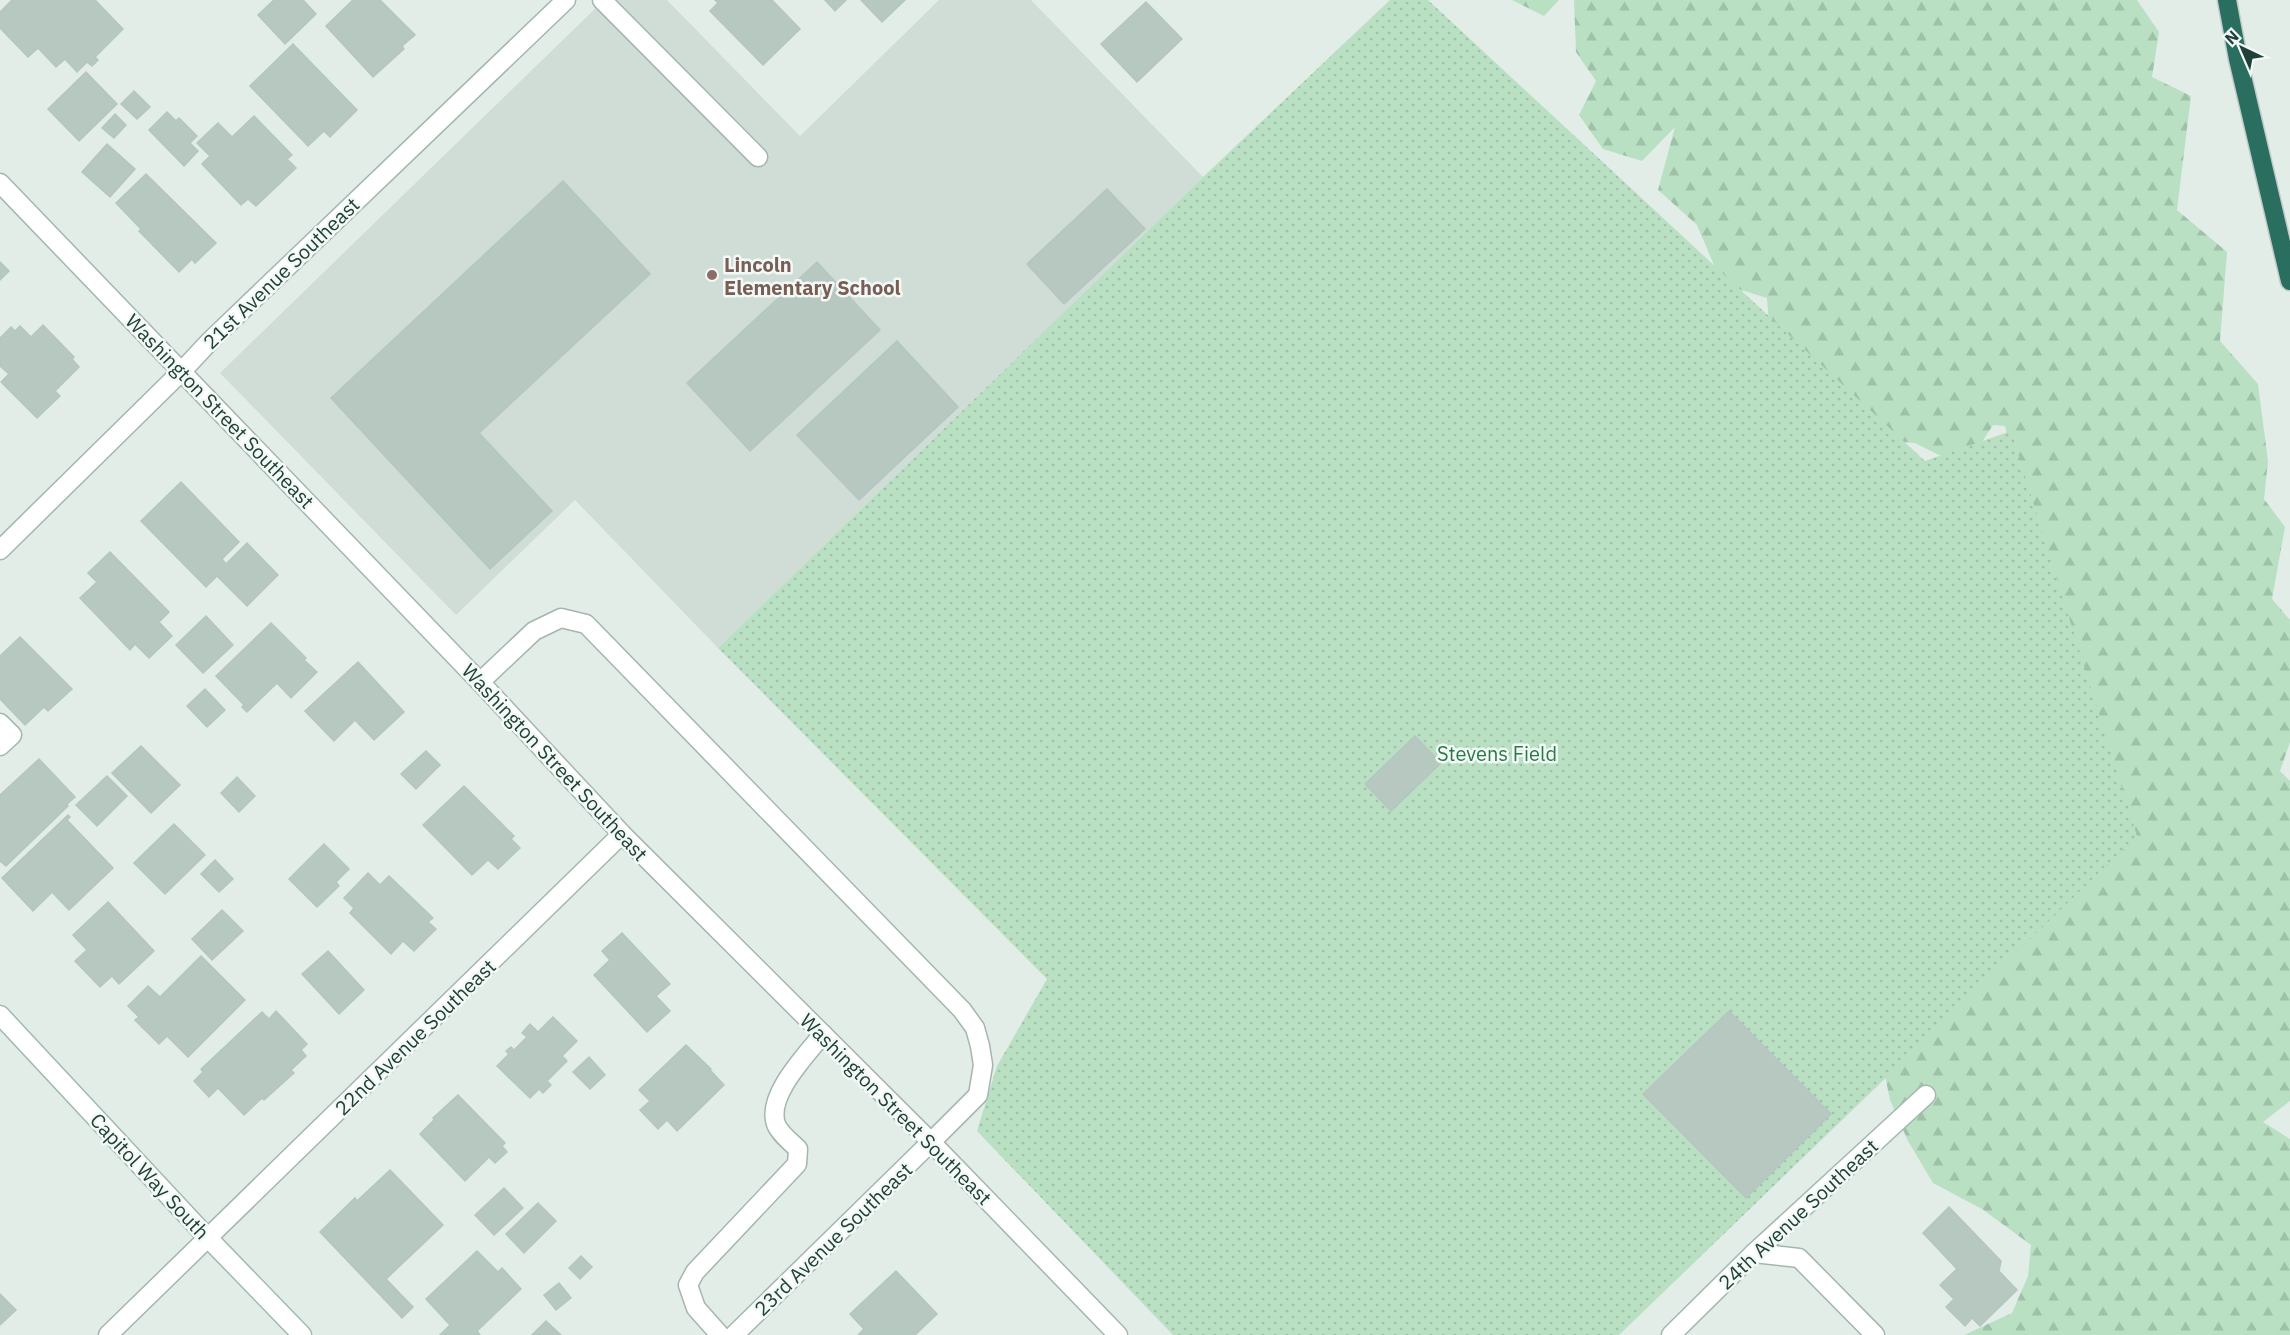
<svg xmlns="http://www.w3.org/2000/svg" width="2290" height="1335" font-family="'IBM Plex Sans',sans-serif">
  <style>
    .built { fill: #d0ddd7 }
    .forest { fill: url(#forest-firs) }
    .park { fill: url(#park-dots) }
    .building { fill: #b7c8c1; stroke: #b4c7bf; stroke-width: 1.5 }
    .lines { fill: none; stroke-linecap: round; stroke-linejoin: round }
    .lane-casing { stroke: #a4b6af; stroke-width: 21 }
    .street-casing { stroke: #a4b6af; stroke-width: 21 }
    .secondary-casing { stroke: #9fbab0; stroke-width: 21 }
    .highway-casing { stroke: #c1cac7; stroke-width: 21 }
    .lane { stroke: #fff; stroke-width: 18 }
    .street { stroke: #fff; stroke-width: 18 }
    .secondary { stroke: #fff; stroke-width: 18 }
    .highway { stroke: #2a6e5f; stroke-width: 18 }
    .education-dot { fill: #8d6e63; stroke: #f3f9f6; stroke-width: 2 }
    .labels { text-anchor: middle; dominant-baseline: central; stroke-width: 5; stroke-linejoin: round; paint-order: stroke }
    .education-label { font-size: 20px; font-weight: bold; fill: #785e54; stroke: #f3f9f6; text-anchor: start }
    .street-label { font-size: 20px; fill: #214037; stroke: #f3f9f6 }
    .park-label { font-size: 20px; fill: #287a46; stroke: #f3f9f6 }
  </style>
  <defs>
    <pattern id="forest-firs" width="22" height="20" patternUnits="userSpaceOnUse" patternTransform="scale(1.5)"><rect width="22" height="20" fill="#b9e0c3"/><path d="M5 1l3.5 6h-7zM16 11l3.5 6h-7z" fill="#9fc1a8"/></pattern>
    <pattern id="park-dots" width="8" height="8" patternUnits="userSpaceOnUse" patternTransform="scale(1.5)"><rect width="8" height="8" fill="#b9e0c3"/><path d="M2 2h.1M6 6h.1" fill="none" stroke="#9fc1a8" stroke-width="1.8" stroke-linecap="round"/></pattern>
  </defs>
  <rect width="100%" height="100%" fill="#e2ede8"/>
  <path class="built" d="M604 0H667L800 136 939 0H1031L1203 177 718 648 575 500 456 615 220 373Z"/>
  <g class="forest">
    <path d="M1512 0H1559L1544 16Z"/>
    <path d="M1574 0H2137L2159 32 2152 77 2191 96 2177 210 2227 252 2220 341 2258 384 2268 461 2264 499 2285 527 2272 599 2290 620V742L2280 771 2290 781V1101L2263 1122 2290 1139V1335H1964L2012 1313 2028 1276 2031 1245 1982 1209 1933 1183 1908 1141 1890 1100 1883 1066 2020 490 2005 426 1993 425 1965 468 1915 443 1869 439 1770 339 1767 298 1722 284 1697 225 1658 190 1675 127 1642 161 1603 149 1579 115 1596 81 1576 52Z"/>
  </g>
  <path class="park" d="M1390 0H1428L1925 461 2011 431 2137 836 1619 1335H1173L977 1131 997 1066 1047 979 718 648 1203 177Z"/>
  <g class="building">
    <path d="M12 0H95L123 29 95 57 98 60 92 66 87 62 77 72 65 59 56 67 38 48 28 57 0 28V12Z"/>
    <path d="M274 0H303L316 14 285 44 258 15Z"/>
    <path d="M353 0H380L415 35 402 46 404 49 373 77 326 26Z"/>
    <path d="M715 0H772L800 29 763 65 710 11 718 3Z"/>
    <path d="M825 0H846L835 11Z"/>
    <path d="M861 0H905L882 22Z"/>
    <path d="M1146 2 1182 39 1137 82 1101 44Z"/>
    <path d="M293 44 357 110 330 137 324 131 308 146 250 86Z"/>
    <path d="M86 72 117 104 79 141 48 109Z"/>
    <path d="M134 91 150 107 137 119 121 104Z"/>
    <path d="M167 112 176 121 179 118 197 136 190 143 198 151 184 166 149 130Z"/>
    <path d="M115 114 126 125 114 138 102 128Z"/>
    <path d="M254 116 292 155 287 159 296 168 256 206 248 199 241 205 202 164 210 156 197 143 218 123 232 137Z"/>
    <path d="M107 144 135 169 110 197 82 172Z"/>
    <path d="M146 174 216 243 195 263 192 259 179 272 139 231 141 229 116 203Z"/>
    <path d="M563 181 650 274 479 433 552 511 490 569 331 398Z"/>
    <path d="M1107 189 1145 229 1064 304 1027 264Z"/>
    <path d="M0 262 9 271 0 280Z"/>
    <path d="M817 262 880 330 750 451 687 383Z"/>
    <path d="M43 325 74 357 72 359 79 367 55 391 60 396 37 418 1 382 9 374 0 366V338L11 327 15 331 20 326 31 337Z"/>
    <path d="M897 341 958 407 859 500 797 435Z"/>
    <path d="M181 482 239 542 222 559 226 564 247 543 278 575 247 606 217 576 206 587 141 521Z"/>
    <path d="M110 552 169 612 159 622 172 636 149 658 135 644 130 650 80 598 97 582 88 573Z"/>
    <path d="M206 616 233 645 203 673 176 645Z"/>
    <path d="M271 623 306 658 304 660 317 672 291 698 277 683 247 712 242 707 244 705 216 676Z"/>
    <path d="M20 637 72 689 48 711 44 707 25 725 0 699V656Z"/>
    <path d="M358 662 404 712 374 740 355 720 334 741 305 711Z"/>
    <path d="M205 689 225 710 207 727 187 706Z"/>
    <path d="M1415 736 1441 763 1391 811 1365 784Z"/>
    <path d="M141 746 180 785 151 813 112 773Z"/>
    <path d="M426 751 440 765 416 789 401 774Z"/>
    <path d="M39 759 75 797 66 805 68 806 6 866 0 861V795Z"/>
    <path d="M107 776 127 796 97 826 76 805Z"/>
    <path d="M237 777 255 796 239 812 221 793Z"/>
    <path d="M464 786 514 836 511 839 520 848 498 869 488 860 472 875 423 825Z"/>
    <path d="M68 815 70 817 67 820 113 868 69 910 52 892 33 911 2 878Z"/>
    <path d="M174 824 205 855 165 894 134 863Z"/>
    <path d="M324 844 349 869 336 882 339 886 317 907 289 879Z"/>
    <path d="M215 860 233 879 219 892 201 874Z"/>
    <path d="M368 873 380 885 389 876 433 918 428 922 436 929 414 951 403 941 391 954 350 913 354 908 344 898Z"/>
    <path d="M108 902 154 951 119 984 112 976 100 987 75 961 87 950 73 935Z"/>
    <path d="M222 910 243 931 212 960 192 939Z"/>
    <path d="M622 933 670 984 656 996 670 1011 647 1032 594 975 610 960 602 951Z"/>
    <path d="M328 951 364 990 339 1014 302 974Z"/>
    <path d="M201 956 245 1000 188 1057 167 1036 159 1044 135 1020 139 1017 128 1006 148 986 160 997Z"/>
    <path d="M276 1011 307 1044 301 1050 306 1056 291 1070 294 1073 264 1100 262 1098 244 1115 218 1088 209 1097 194 1081 203 1072 201 1069 262 1012 269 1019Z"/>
    <path d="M1729 1011 1831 1114 1746 1198 1643 1094Z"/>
    <path d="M553 1017 577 1041 562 1056 567 1061 547 1081 551 1085 543 1093 539 1089 530 1098 497 1066 509 1054 506 1051 511 1047 514 1050 527 1037 522 1033 530 1024 538 1032Z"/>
    <path d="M686 1045 711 1069 710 1070 724 1085 677 1131 667 1120 658 1129 640 1110 650 1101 639 1090Z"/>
    <path d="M589 1057 605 1075 590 1089 573 1072Z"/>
    <path d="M458 1095 505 1143 502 1146 507 1152 495 1163 489 1157 465 1181 420 1134 434 1120 433 1118Z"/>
    <path d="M390 1170 443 1225 386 1279 413 1307 402 1318 320 1232 355 1198 357 1201Z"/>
    <path d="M504 1188 523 1208 494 1235 475 1215Z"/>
    <path d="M538 1203 556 1221 524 1253 506 1234Z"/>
    <path d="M1949 1207 2001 1261 1999 1271 2017 1290 1980 1326 1972 1318 1965 1326 1946 1307 1954 1299 1940 1285 1957 1269 1923 1233Z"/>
    <path d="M477 1251 498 1272 502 1268 521 1289 477 1331 480 1335H440L450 1325 426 1299Z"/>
    <path d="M581 1256 592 1267 580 1279 569 1268Z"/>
    <path d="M896 1271 937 1314 915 1335H858L864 1329 850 1314Z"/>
    <path d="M559 1283 571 1298 556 1310 544 1295Z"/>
    <path d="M0 1294 16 1310 0 1325Z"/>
    <path d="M546 1321 561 1335H532Z"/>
  </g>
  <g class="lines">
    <g class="lane-casing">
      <g id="lane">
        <path d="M480 682 534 631 561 618 586 624 962 1010 975 1028 980 1046 983 1065 978 1095 931 1142"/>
        <path d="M0 723 12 735 0 746"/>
        <path d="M720 1335 696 1308 688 1285 695 1272 797 1164 798 1149C792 1143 779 1133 776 1124 766 1096 806 1055 823 1034"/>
      </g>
    </g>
    <g class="street-casing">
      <g id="street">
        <path d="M602 0 758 157"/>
        <path d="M0 183 480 682 622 834 931 1142 1118 1335"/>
        <path d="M0 550 182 371 211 340 566 0"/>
        <path d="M1754 1253 1799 1258 1875 1335"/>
        <path d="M108 1335 622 834"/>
        <path d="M734 1335 931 1142"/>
        <path d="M1671 1335 1754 1253 1926 1095"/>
      </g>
    </g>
    <g class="secondary-casing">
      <path id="secondary" d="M0 1015 208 1238 302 1335"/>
    </g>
    <g class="highway-casing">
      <path id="highway" d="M2227 0 2238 59 2290 281"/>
    </g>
    <use href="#lane" class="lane"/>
    <use href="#street" class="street"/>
    <use href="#secondary" class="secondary"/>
    <use href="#highway" class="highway"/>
  </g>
  <circle class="education-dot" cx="712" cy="275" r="6"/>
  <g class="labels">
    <g class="education-label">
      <text x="724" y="264">Lincoln<tspan x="724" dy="23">Elementary School</tspan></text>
    </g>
    <g class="street-label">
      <text transform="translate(281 273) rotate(-44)">21st Avenue Southeast</text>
      <text transform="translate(220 411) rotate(46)">Washington Street Southeast</text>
      <text transform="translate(555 762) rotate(47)">Washington Street Southeast</text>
      <text transform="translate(415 1037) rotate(-44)">22nd Avenue Southeast</text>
      <text transform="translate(896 1109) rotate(45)">Washington Street Southeast</text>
      <text transform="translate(150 1176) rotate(47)">Capitol Way South</text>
      <text transform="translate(1798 1214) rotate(-43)">24th Avenue Southeast</text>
      <text transform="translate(833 1239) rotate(-44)">23rd Avenue Southeast</text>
    </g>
    <g class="park-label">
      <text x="1497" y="753">Stevens Field</text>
    </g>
  </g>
  <g transform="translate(2242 48) rotate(316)" stroke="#f3f9f6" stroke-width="4.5" paint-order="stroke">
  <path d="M0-4.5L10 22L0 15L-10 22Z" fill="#214037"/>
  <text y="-9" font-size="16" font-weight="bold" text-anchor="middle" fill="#214037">N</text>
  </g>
</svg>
